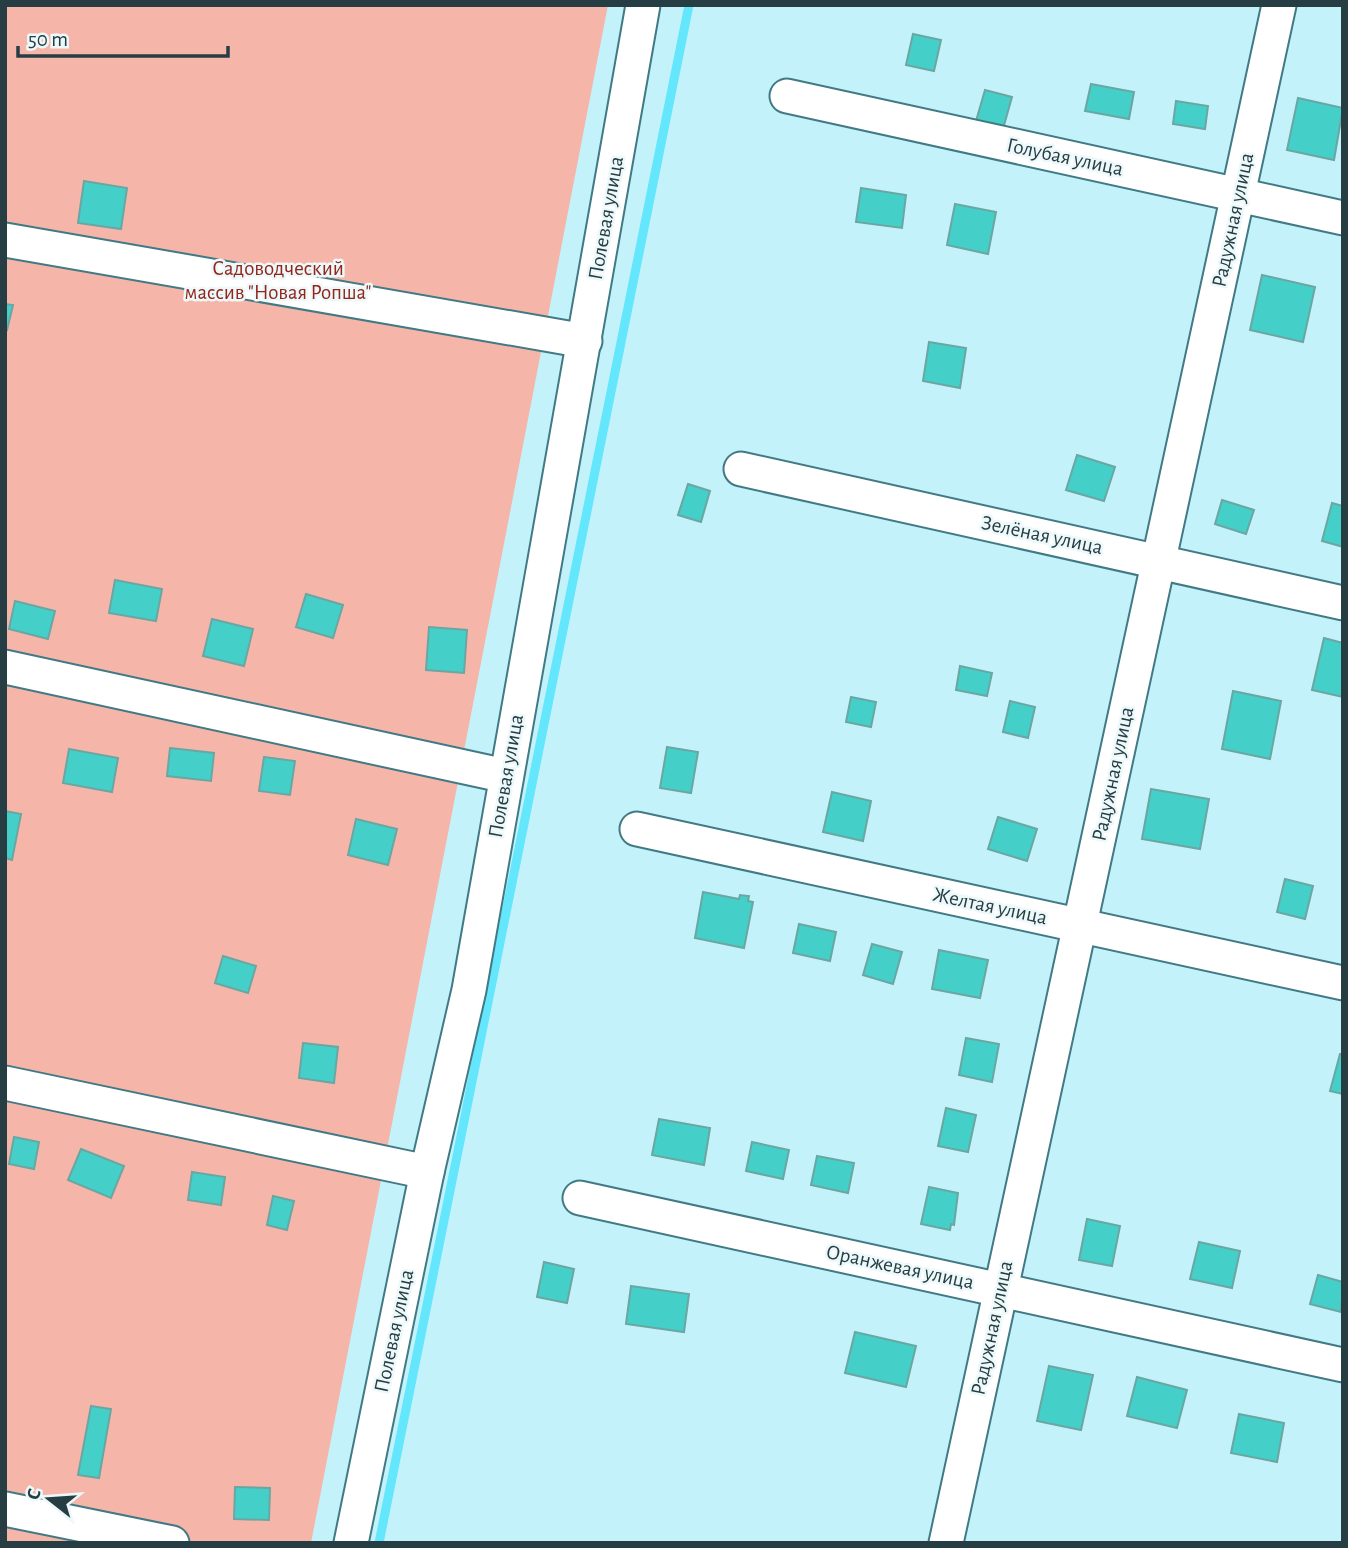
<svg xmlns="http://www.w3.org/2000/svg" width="1348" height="1548" font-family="'Alegreya Sans',sans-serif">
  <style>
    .green { fill: #f6b5a9 }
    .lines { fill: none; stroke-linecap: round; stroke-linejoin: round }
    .stream { stroke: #64e6fc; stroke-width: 9 }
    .building { fill: #44d0c9; stroke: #6aa6a2; stroke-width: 2 }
    .street-casing { stroke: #417a84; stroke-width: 37 }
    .street { stroke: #fff; stroke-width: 33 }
    .labels { text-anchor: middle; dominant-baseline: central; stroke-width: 5; stroke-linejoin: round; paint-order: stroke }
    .street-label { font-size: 21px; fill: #263e43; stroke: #edf8fa }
    .park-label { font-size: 21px; fill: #932519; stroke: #edf8fa }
  </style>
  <rect width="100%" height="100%" fill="#c3f2fb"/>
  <path class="green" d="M5 5H608L311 1543H5Z"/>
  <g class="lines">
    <path class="stream" d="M379 1543 689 5"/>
  </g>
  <g class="building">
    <path d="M913 34 941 40 934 71 906 65Z"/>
    <path d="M1091 84 1134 92 1129 119 1085 111Z"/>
    <path d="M985 90 1012 97 1003 129 976 121Z"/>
    <path d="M1298 98 1343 108 1334 160 1287 150Z"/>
    <path d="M1176 101 1208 106 1205 129 1173 124Z"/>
    <path d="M84 181 127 188 121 229 78 223Z"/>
    <path d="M861 188 906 195 902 228 856 222Z"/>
    <path d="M955 204 996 212 988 254 947 245Z"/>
    <path d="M1262 275 1315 287 1303 342 1250 330Z"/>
    <path d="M5 304 13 305 7 330 5 329Z"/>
    <path d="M929 342 966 348 960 388 923 381Z"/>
    <path d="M1077 455 1115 467 1104 501 1066 490Z"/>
    <path d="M688 484 710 491 701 522 678 515Z"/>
    <path d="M1222 500 1254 510 1246 534 1215 524Z"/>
    <path d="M1332 503 1343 506V547L1322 541Z"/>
    <path d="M115 580 162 589 156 621 109 613Z"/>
    <path d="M306 594 343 605 333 638 296 627Z"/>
    <path d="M15 601 55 611 48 639 9 629Z"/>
    <path d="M212 619 253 629 244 666 203 656Z"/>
    <path d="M429 627 467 630 464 673 426 670Z"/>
    <path d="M1324 638 1343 643V697L1312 690Z"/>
    <path d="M960 666 992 673 987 696 956 690Z"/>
    <path d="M1233 691 1281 701 1270 759 1222 749Z"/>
    <path d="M851 697 876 702 871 727 846 722Z"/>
    <path d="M1010 701 1035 707 1028 738 1003 732Z"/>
    <path d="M667 747 698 752 691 793 660 788Z"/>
    <path d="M170 748 214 753 211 781 167 776Z"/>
    <path d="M69 749 118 758 112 792 63 783Z"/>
    <path d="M264 757 295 761 290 795 259 791Z"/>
    <path d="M1151 789 1209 799 1200 849 1142 839Z"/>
    <path d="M832 792 871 801 863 841 823 832Z"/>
    <path d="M5 811 21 814 12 860 5 858Z"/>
    <path d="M998 817 1037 829 1027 861 988 849Z"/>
    <path d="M356 819 397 829 388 865 348 855Z"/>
    <path d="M1285 879 1313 886 1305 919 1277 912Z"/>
    <path d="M703 892 739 899 740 895 749 896 748 901 753 902 744 948 695 938Z"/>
    <path d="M799 924 836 932 830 961 793 953Z"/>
    <path d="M872 944 902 952 893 984 863 975Z"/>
    <path d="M939 950 988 960 980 998 932 989Z"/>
    <path d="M223 956 256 966 248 993 215 983Z"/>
    <path d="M966 1038 999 1044 992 1082 959 1075Z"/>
    <path d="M303 1043 338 1047 334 1083 299 1078Z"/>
    <path d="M1340 1054H1343V1094L1330 1091Z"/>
    <path d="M946 1108 976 1115 968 1152 938 1146Z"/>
    <path d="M659 1119 710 1128 704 1165 652 1155Z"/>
    <path d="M14 1137 39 1142 34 1169 9 1164Z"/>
    <path d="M752 1142 789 1150 783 1179 746 1171Z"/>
    <path d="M81 1149 124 1166 111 1198 68 1180Z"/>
    <path d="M817 1156 854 1163 848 1193 811 1185Z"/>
    <path d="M192 1172 225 1177 221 1205 188 1200Z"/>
    <path d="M929 1187 958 1193 954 1225 951 1224 950 1230 921 1224Z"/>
    <path d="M273 1196 294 1201 287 1230 267 1225Z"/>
    <path d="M1087 1219 1120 1226 1112 1266 1079 1260Z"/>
    <path d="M1199 1242 1240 1251 1232 1288 1190 1279Z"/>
    <path d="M544 1262 574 1269 567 1303 537 1297Z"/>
    <path d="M1318 1275 1343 1282 1341 1312 1310 1304Z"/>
    <path d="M631 1286 689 1294 684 1332 626 1324Z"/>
    <path d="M855 1332 916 1346 906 1387 845 1373Z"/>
    <path d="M1049 1366 1093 1375 1081 1430 1037 1421Z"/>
    <path d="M1137 1377 1187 1390 1177 1428 1127 1416Z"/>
    <path d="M91 1406 111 1409 99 1478 78 1475Z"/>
    <path d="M1239 1414 1284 1423 1277 1462 1231 1453Z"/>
    <path d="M235 1487 270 1488 269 1520 234 1519Z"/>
  </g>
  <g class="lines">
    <g class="street-casing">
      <g id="street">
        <path d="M787 96 1343 218"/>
        <path d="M5 240 585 341"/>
        <path d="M741 469 1343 603"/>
        <path d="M5 667 506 776"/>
        <path d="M637 829 1343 983"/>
        <path d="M5 1083 427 1172"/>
        <path d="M580 1198 1343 1365"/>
        <path d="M5 1509 172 1543"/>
        <path d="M351 1543 427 1172 469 990 643 5"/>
        <path d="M946 1543 1279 5"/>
      </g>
    </g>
    <use href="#street" class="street"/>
  </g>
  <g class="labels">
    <g class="street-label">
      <text transform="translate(1065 157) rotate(12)">Голубая улица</text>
      <text transform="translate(606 218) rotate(-80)">Полевая улица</text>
      <text transform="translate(1233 220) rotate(-78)">Радужная улица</text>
      <text transform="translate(1042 535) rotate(12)">Зелёная улица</text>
      <text transform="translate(1113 774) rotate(-78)">Радужная улица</text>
      <text transform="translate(506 776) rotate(-80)">Полевая улица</text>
      <text transform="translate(990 906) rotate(12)">Желтая улица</text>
      <text transform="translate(900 1267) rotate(12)">Оранжевая улица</text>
      <text transform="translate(992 1328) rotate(-78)">Радужная улица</text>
      <text transform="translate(394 1331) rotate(-78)">Полевая улица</text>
    </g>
    <g class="park-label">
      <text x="278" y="268">Садоводческий<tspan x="278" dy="24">массив "Новая Ропша"</tspan></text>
    </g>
  </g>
  <rect width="1348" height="1548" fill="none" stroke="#263e43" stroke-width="14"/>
  <g transform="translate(49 1499) rotate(287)" stroke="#edf8fa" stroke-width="5" paint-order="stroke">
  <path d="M0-5L12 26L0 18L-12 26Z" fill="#263e43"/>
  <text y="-10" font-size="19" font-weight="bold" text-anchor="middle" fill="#263e43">С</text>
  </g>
  <path d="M18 46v10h210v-10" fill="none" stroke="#263e43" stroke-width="3.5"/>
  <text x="28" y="46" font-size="21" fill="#263e43" stroke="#edf8fa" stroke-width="5" paint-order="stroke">50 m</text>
</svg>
